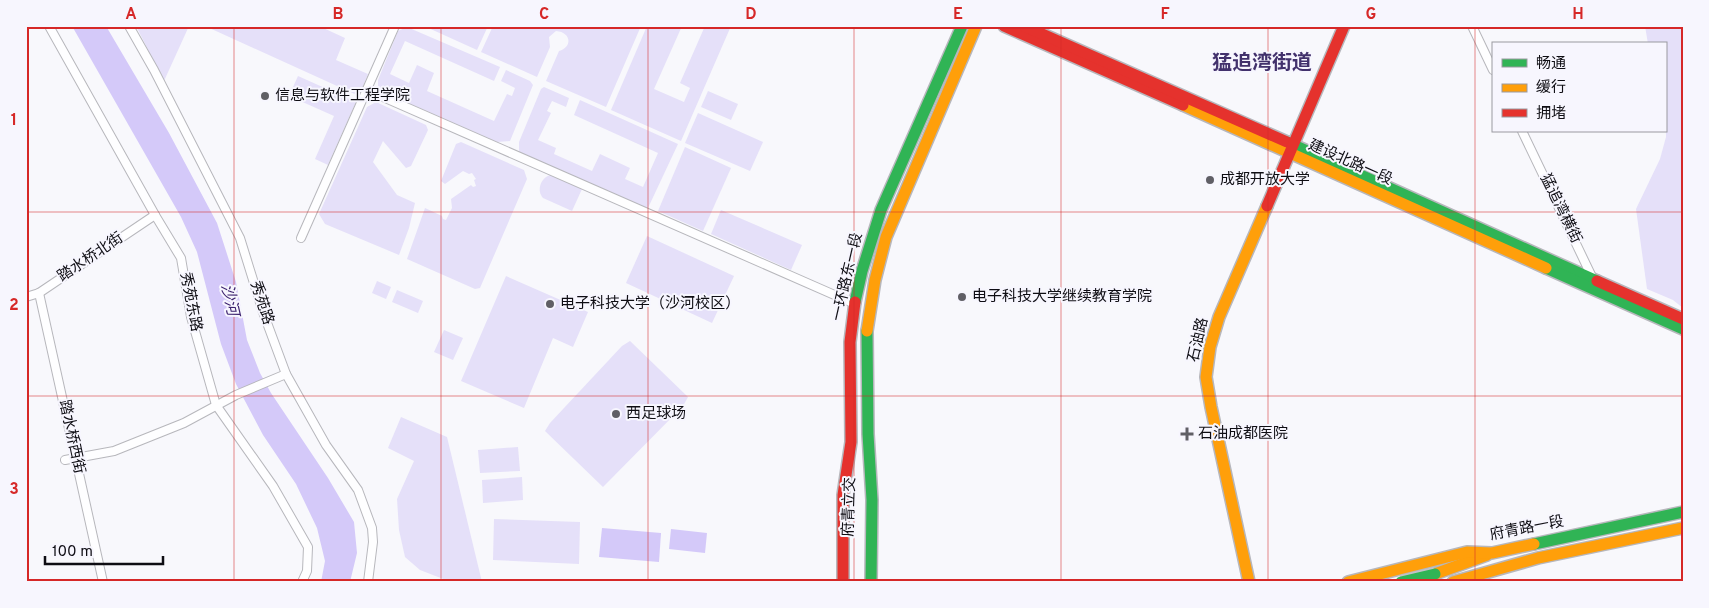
<svg xmlns="http://www.w3.org/2000/svg" width="1709" height="608" font-family="Overpass,'Noto Sans SC',sans-serif">
  <style>
    .green { fill: #e5e0f9 }
    .water { fill: #d4c9f9 }
    .lines { fill: none; stroke-linecap: round; stroke-linejoin: round }
    .street-casing { stroke: #b7b7bc; stroke-width: 10 }
    .fast-casing { stroke: #b7b7bc; stroke-width: 14 }
    .slow-casing { stroke: #b7b7bc; stroke-width: 14 }
    .jam-casing { stroke: #b7b7bc; stroke-width: 14 }
    .street { stroke: #fefeff; stroke-width: 8 }
    .fast { stroke: #30b455; stroke-width: 11 }
    .slow { stroke: #ff9f0a; stroke-width: 11 }
    .jam { stroke: #e5322d; stroke-width: 11 }
    .fast-bridge-casing { stroke: #c2c1c9; stroke-width: 14; stroke-linecap: butt }
    .fast-bridge { stroke: #30b455; stroke-width: 11 }
    .grid { fill: none; stroke: #d62828; stroke-width: 1; stroke-opacity: 0.55 }
    .poi-dot { fill: #605f65; stroke: #f7f6fe; stroke-width: 2 }
    .labels { text-anchor: middle; dominant-baseline: central; stroke-width: 4; stroke-linejoin: round; paint-order: stroke }
    .poi-label { font-size: 15px; fill: #0e0d13; stroke: #f7f6fe; text-anchor: start }
    .street-label { font-size: 15px; fill: #0e0d13; stroke: #f7f6fe }
    .water-label { font-size: 16px; font-style: italic; fill: #3d236f; stroke: #f7f6fe }
    .district-label { font-size: 20px; font-weight: bold; fill: #42316c; stroke: #f7f6fe }
    .neatline { fill: none; stroke: #d62828; stroke-width: 2 }
    .grid-label { font-size: 16px; text-anchor: middle; font-weight: bold; fill: #d62828 }
  </style>
  <rect width="100%" height="100%" fill="#f8f8fc"/>
  <g class="green">
    <path d="M136 26H189L164 81Z"/>
    <path d="M205 26H319L345 38 336 60 368 74 359 96Z"/>
    <path d="M424 26H488L477 50Z"/>
    <path d="M493 26H641L606 107 546 81 559 51C573 47 571 32 556 31L549 37 550 47 537 77 481 52Z"/>
    <path d="M647 26H682L654 89 684 102 690 88 680 83 705 26H731L681 141 611 110Z"/>
    <path d="M1645 26H1683V308L1673 300 1647 289 1636 209 1660 159 1666 137 1665 44H1648Z"/>
    <path d="M407 27 500 67 494 81 405 41 390 74 409 83 417 65 434 73 427 91 494 121 507 94 512 96 515 88 501 81 506 70 530 81 533 85 510 141 497 142 381 91 378 88V80L398 31Z"/>
    <path d="M298 76 356 102 328 165 315 159 334 116 289 96Z"/>
    <path d="M544 87 569 98 566 107 552 101 547 111 551 113 538 140 556 148 554 154 592 171 600 154 630 168 625 179 643 187 658 153 574 115 580 100 678 144 648 208 645 209 519 152V142L541 89Z"/>
    <path d="M708 91 738 104 731 120 701 107Z"/>
    <path d="M376 102 426 125 428 130 411 166 406 168 383 141 373 162 397 195 415 203 409 228 399 255 325 224 319 214 367 107Z"/>
    <path d="M698 113 763 142 750 171 685 143Z"/>
    <path d="M461 142 524 170 527 179 480 288 475 289 407 259 425 208 442 216 443 219 446 220 452 208 451 199 471 185 473 187 476 186 474 180 476 179 472 173 469 174 463 171 445 184 441 181 456 144Z"/>
    <path d="M685 147 731 168 703 231 658 211Z"/>
    <path d="M550 175 582 189 572 211 543 198C536 190 541 178 550 175Z"/>
    <path d="M721 210 802 245 791 270 711 234Z"/>
    <path d="M647 236 734 276 712 323 626 283Z"/>
    <path d="M506 276 588 312 573 347 553 338 524 408 461 381Z"/>
    <path d="M377 281 391 287 386 299 372 293Z"/>
    <path d="M397 290 423 301 418 313 392 302Z"/>
    <path d="M444 330 463 338 453 360 434 352Z"/>
    <path d="M630 341 688 397 683 406 603 487 545 431 550 423 622 346Z"/>
    <path d="M401 417 447 437 482 582H451L420 570 405 557 399 530 397 499 414 461 388 448Z"/>
    <path d="M518 447 520 471 480 473 478 450Z"/>
    <path d="M522 477 523 500 483 503 482 480Z"/>
    <path d="M494 519 580 522 579 564 493 560Z"/>
  </g>
  <g class="water">
    <path d="M72 26H106L169 133 217 223 236 282 247 340 260 373 271 393 328 478 354 522 357 553 350 582H321L325 561 317 528 296 484 263 435 236 384 221 344 197 252 181 217Z"/>
    <path d="M602 528 661 533 659 562 599 557Z"/>
    <path d="M671 529 707 533 705 553 669 549Z"/>
  </g>
  <g class="lines">
    <g class="street-casing">
      <g id="street">
        <path d="M49 26 155 215 181 258 191 317 216 405 273 486 308 547 307 571 302 582"/>
        <path d="M129 26 154 70 240 238 263 312 286 374 326 445 358 490 372 528 373 542 368 582"/>
        <path d="M1472 26 1493 70"/>
        <path d="M367 90 855 304"/>
        <path d="M1522 131 1593 279"/>
        <path d="M301 238 395 26"/>
        <path d="M39 293 103 582"/>
        <path d="M26 297 39 293 155 215"/>
        <path d="M65 460 114 451 184 423 236 395 286 374"/>
      </g>
    </g>
    <g class="fast-casing">
      <g id="fast">
        <path d="M1287 142 1597 281"/>
        <path d="M1546 268 1683 329"/>
        <path d="M855 302 862 271 881 210 962 26"/>
        <path d="M867 331 868 434 872 500 871 582"/>
        <path d="M1534 544 1683 512"/>
      </g>
    </g>
    <g class="slow-casing">
      <g id="slow">
        <path d="M1183 105 1546 268"/>
        <path d="M867 331 875 280 886 237 976 26"/>
        <path d="M1435 574 1487 555"/>
        <path d="M1249 582 1211 407 1206 377 1210 347 1219 317 1267 206"/>
        <path d="M1348 582 1467 552 1492 553 1534 544"/>
        <path d="M1453 582 1538 558 1683 528"/>
      </g>
    </g>
    <g class="jam-casing">
      <g id="jam">
        <path d="M1004 26 1183 105"/>
        <path d="M1024 26 1287 142"/>
        <path d="M1267 206 1344 26"/>
        <path d="M1597 281 1683 319"/>
        <path d="M843 582V495L851 442 850 342 855 302"/>
      </g>
    </g>
    <use href="#street" class="street"/>
    <use href="#fast" class="fast"/>
    <use href="#slow" class="slow"/>
    <use href="#jam" class="jam"/>
    <g class="fast-bridge-casing">
      <path id="fast-bridge" d="M1401 582 1435 574"/>
    </g>
    <use href="#fast-bridge" class="fast-bridge"/>
  </g>
  <path class="grid" d="M234 26V582M441 26V582M648 26V582M854 26V582M1061 26V582M1268 26V582M1475 26V582M26 212H1683M26 396H1683"/>
  <g class="poi-dot">
    <circle cx="265" cy="96" r="5"/>
    <circle cx="1210" cy="180" r="5"/>
    <circle cx="962" cy="297" r="5"/>
    <circle cx="550" cy="304" r="5"/>
    <circle cx="616" cy="414" r="5"/>
    <path d="M1184.5 426.5h5v5h5v5h-5v5h-5v-5h-5v-5h5z"/>
  </g>
  <g class="labels">
    <g class="poi-label">
      <text x="275" y="96">信息与软件工程学院</text>
      <text x="1220" y="180">成都开放大学</text>
      <text x="972" y="297">电子科技大学继续教育学院</text>
      <text x="560" y="304">电子科技大学（沙河校区）</text>
      <text x="626" y="414">西足球场</text>
      <text x="1198" y="434">石油成都医院</text>
    </g>
    <g class="street-label">
      <text transform="translate(1350 163) rotate(24)">建设北路一段</text>
      <text transform="translate(1560 209) rotate(64)">猛追湾横街</text>
      <text transform="translate(91 258) rotate(-34)">踏水桥北街</text>
      <text transform="translate(848 277) rotate(-77)">一环路东一段</text>
      <text transform="translate(190 302) rotate(79)">秀苑东路</text>
      <text transform="translate(261 303) rotate(72)">秀苑路</text>
      <text transform="translate(1199 340) rotate(-77)">石油路</text>
      <text transform="translate(71 437) rotate(78)">踏水桥西街</text>
      <text transform="translate(850 507) rotate(-88)">府青立交</text>
      <text transform="translate(1527 529) rotate(-11)">府青路一段</text>
    </g>
    <g class="water-label">
      <text transform="translate(229 300) rotate(77)">沙河</text>
    </g>
    <g class="district-label">
      <text x="1262" y="64">猛追湾街道</text>
    </g>
  </g>
  <rect width="1709" height="608" fill="none" stroke="#f7f6fe" stroke-width="55"/>
  <rect x="1492" y="42" width="175" height="90" fill="#f7f6fe" stroke="#9a99a0"/>
  <rect x="1502" y="59" width="25" height="8" fill="#30b455" stroke="#9a99a0"/>
  <text x="1536" y="68" font-size="15" fill="#0e0d13">畅通</text>
  <rect x="1502" y="84" width="25" height="8" fill="#ff9f0a" stroke="#9a99a0"/>
  <text x="1536" y="92" font-size="15" fill="#0e0d13">缓行</text>
  <rect x="1502" y="109" width="25" height="8" fill="#e5322d" stroke="#9a99a0"/>
  <text x="1536" y="118" font-size="15" fill="#0e0d13">拥堵</text>
  <path d="M45 556v8h118v-8" fill="none" stroke="#0e0d13" stroke-width="2.5"/>
  <text x="52" y="556" font-size="15" fill="#0e0d13" stroke="#f7f6fe" stroke-width="4" paint-order="stroke">100 m</text>
  <rect x="28" y="28" width="1654" height="552" class="neatline"/>
  <g class="grid-label">
    <text x="131" y="19">A</text>
    <text x="338" y="19">B</text>
    <text x="544" y="19">C</text>
    <text x="751" y="19">D</text>
    <text x="958" y="19">E</text>
    <text x="1165" y="19">F</text>
    <text x="1371" y="19">G</text>
    <text x="1578" y="19">H</text>
    <text x="14" y="125">1</text>
    <text x="14" y="310">2</text>
    <text x="14" y="494">3</text>
  </g>
</svg>
